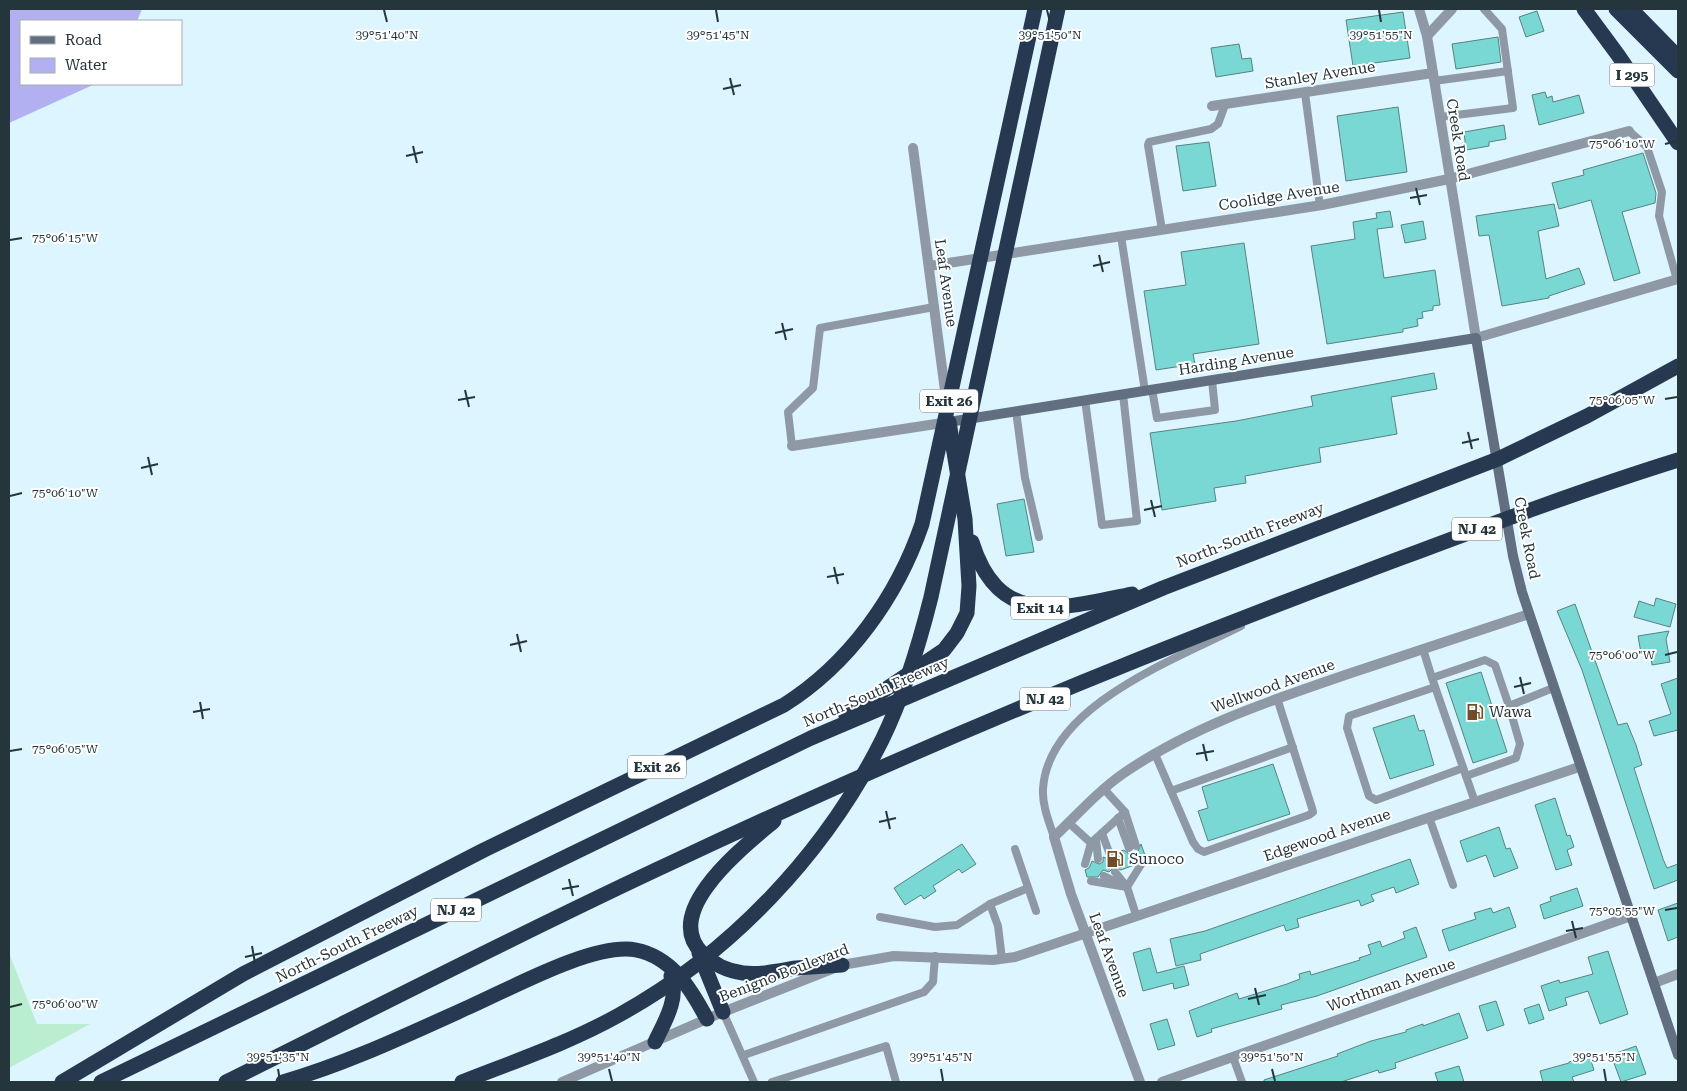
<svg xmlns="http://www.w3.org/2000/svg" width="1687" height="1091" font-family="'Roboto Serif',serif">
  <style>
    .green { fill: #bbedd0 }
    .water { fill: #b2b0f0 }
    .building { fill: #79d8d3; stroke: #578381 }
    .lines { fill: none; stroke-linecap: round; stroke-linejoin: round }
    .service { stroke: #8f99a6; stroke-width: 8 }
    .minor { stroke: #8f99a6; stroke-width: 10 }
    .tertiary { stroke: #8f99a6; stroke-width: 10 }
    .secondary { stroke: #616f81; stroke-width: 10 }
    .motorway { stroke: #263951; stroke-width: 15 }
    .ticks { fill: none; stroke: #24353b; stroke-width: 2 }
    .labels { text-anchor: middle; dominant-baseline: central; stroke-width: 4; stroke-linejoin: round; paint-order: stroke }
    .shield { fill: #fff; stroke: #667276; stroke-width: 1 }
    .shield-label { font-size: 14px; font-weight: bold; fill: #24353b }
    .street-label { font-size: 15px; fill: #24353b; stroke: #fff }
    .poi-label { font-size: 15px; fill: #24353b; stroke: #fff; text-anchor: start }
    .ticks-label { font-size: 12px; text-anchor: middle; fill: #24353b; stroke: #fff; stroke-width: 4; stroke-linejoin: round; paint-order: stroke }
  </style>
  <rect width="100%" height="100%" fill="#dcf5ff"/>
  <path class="green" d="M9 953 37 1024H90L9 1068Z"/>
  <path class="water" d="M9 9H142L137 21H21V84H95L9 123Z"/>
  <g class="building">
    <path d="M1537 11 1544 31 1526 37 1519 17Z"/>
    <path d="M1403 12 1410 58 1353 66 1346 20Z"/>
    <path d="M1498 37 1501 62 1456 69 1452 44Z"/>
    <path d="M1239 44 1242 59 1251 58 1253 71 1216 77 1211 48Z"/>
    <path d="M1545 92 1547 98 1552 96 1553 102 1579 95 1584 113 1539 125 1532 95Z"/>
    <path d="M1398 107 1407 172 1346 181 1337 116Z"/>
    <path d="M1504 125 1506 139 1489 142V146L1466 150 1464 132Z"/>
    <path d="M1209 142 1216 186 1183 191 1176 146Z"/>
    <path d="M1643 153 1656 193 1655 203 1622 212 1640 273 1614 281 1591 200 1559 209 1552 183 1584 175 1583 170Z"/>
    <path d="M1554 204 1559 226 1538 231 1546 279 1579 268 1585 284 1549 296V298L1502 306 1489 235 1479 236 1476 216Z"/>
    <path d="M1390 211 1393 227 1377 229 1384 278 1435 270 1440 305 1433 306V310L1422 312 1423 318 1417 319 1418 326 1403 329V332L1327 344 1311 246 1355 239 1353 222 1377 218 1376 213Z"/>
    <path d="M1423 221 1426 239 1405 243 1401 225Z"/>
    <path d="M1244 243 1259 344 1193 354 1195 364 1156 370 1144 291 1186 285 1181 252Z"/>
    <path d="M1434 373 1437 389 1391 397 1397 434 1319 448 1321 462 1245 476 1246 483 1214 488 1216 501 1162 510 1150 433 1236 421 1313 406 1311 396Z"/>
    <path d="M1024 499 1034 552 1006 556 997 504Z"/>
    <path d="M1656 598 1676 604 1670 627 1634 617 1639 601 1654 606Z"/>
    <path d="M1575 604 1618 725 1627 723 1636 745 1642 765 1634 768 1663 859 1667 868 1678 864V880L1654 889 1582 670 1557 611Z"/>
    <path d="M1669 631 1666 639 1670 662 1652 665 1650 652 1641 653 1638 636Z"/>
    <path d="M1481 672 1507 752 1473 763 1446 683Z"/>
    <path d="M1678 678V730L1654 736 1649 721 1671 714 1661 684Z"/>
    <path d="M1414 715 1419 731 1424 730 1434 765 1390 779 1373 728Z"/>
    <path d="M1273 764 1290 814 1208 841 1198 811 1208 808 1202 787Z"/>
    <path d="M1555 798 1567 836 1570 835 1574 847 1567 850 1572 865 1556 870 1535 805Z"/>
    <path d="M1499 827 1506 849 1510 848 1518 868 1494 877 1486 855 1467 862 1460 841Z"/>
    <path d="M962 844 976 864 962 873 959 869 933 886 936 891 924 899 921 895 905 905 894 888Z"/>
    <path d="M1141 844 1147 861 1140 858 1134 865 1121 870 1114 867 1109 872 1103 870 1098 877H1087L1085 870 1089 868 1092 861 1099 864 1103 862V857L1111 860 1115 858V853L1124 850 1129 854 1138 851Z"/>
    <path d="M1410 859 1419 884 1396 893 1394 887 1371 895 1374 901 1361 906 1359 900 1297 919 1299 927 1286 931 1284 925 1200 954 1201 960 1176 966 1170 939 1205 931Z"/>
    <path d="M1577 888 1583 906 1544 919 1540 905 1551 901 1550 897Z"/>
    <path d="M1678 903V937L1668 941 1658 910Z"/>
    <path d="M1509 907 1516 927 1449 951 1442 930 1476 919 1474 913 1491 908 1493 913Z"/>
    <path d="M1416 927 1427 957 1317 996 1281 1005 1282 1009 1211 1029 1212 1032 1197 1037 1189 1011 1237 993 1239 999 1287 984 1300 979 1299 974 1310 971 1311 975 1360 960 1359 958 1371 954 1368 945 1380 941 1382 947 1405 938 1403 932Z"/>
    <path d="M1150 948 1157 973 1184 966 1189 985 1174 989 1173 983 1143 991 1133 953Z"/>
    <path d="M1608 951 1628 1014 1600 1024 1588 991 1565 998 1567 1005 1549 1011 1541 986 1559 980 1560 983 1593 974 1588 957Z"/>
    <path d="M1496 1001 1504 1025 1487 1031 1479 1006Z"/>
    <path d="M1539 1004 1544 1019 1529 1024 1524 1009Z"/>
    <path d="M1459 1013 1468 1038 1395 1063 1396 1068 1379 1073 1378 1070 1341 1082H1264V1080L1338 1056 1337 1054 1371 1041 1406 1032V1030L1423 1024V1026Z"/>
    <path d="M1167 1019 1175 1045 1158 1050 1150 1024Z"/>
    <path d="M1636 1046 1646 1074 1621 1082 1611 1055Z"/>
    <path d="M1589 1055 1594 1070 1572 1077 1574 1082H1543L1540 1071 1569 1063V1062Z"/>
    <path d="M1459 1066 1464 1082H1438L1435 1073Z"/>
  </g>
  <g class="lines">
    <g class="service">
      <path d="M1434 81 1508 71"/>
      <path d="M1305 93 1320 206"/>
      <path d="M1440 117 1513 108 1502 29 1484 9"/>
      <path d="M1629 131 1647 147 1662 192 1659 216 1677 280"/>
      <path d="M1162 230 1148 145 1149 142 1211 129 1218 124 1225 105"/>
      <path d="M1121 236 1145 391"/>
      <path d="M1152 389 1157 418 1215 410 1212 380"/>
      <path d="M1085 400 1102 525 1137 521 1123 394"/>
      <path d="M1016 411 1025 478 1039 537"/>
      <path d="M792 446 788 412 813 388 820 328 934 307"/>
      <path d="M1423 649 1432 678"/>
      <path d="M1435 687 1349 716 1347 728 1369 796 1376 800 1463 768"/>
      <path d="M1155 754 1193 842 1198 849 1204 852 1309 815 1313 812 1312 808 1277 698"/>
      <path d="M1466 776 1516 758 1520 744 1509 706"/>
      <path d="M1171 791 1293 747"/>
      <path d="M1475 802 1432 678 1485 660 1495 665 1509 706 1553 688"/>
      <path d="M1125 812 1136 846"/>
      <path d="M1429 817 1453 885"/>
      <path d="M1118 818 1129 848"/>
      <path d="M1069 823 1091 843 1125 812 1104 789"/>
      <path d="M1102 833 1110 855"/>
      <path d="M1054 837C1049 822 1042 805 1043 789 1048 705 1177 659 1241 626"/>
      <path d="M1096 839 1098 859"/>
      <path d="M1015 849 1036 911"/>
      <path d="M1085 864 1091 843"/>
      <path d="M1115 872 1127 887 1136 915"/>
      <path d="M1104 876 1118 883"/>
      <path d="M1091 881 1127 887"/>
      <path d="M1127 887 1142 863"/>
      <path d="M990 904 998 926 1002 959"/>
      <path d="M880 917 935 927 957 925 990 904 1028 888"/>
      <path d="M723 1012 754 1082"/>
      <path d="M744 1055 924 992 933 982 935 956"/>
      <path d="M1233 1057 1242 1082"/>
      <path d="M772 1082 886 1046 896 1082"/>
    </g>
    <g class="minor">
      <path d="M1427 36 1452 9"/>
      <path d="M1212 106 1433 73"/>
      <path d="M913 148 946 398"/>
      <path d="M929 266 1322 205 1449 179 1629 131"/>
      <path d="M1476 338 1678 279"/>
      <path d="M792 446 949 422"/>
      <path d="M1654 983 1678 974"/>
      <path d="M562 1082 723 1012 842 965 894 956 993 960 1015 957 1579 767"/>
      <path d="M1140 1082 1071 894 1054 837C1077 815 1098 791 1124 773 1191 727 1269 701 1345 675 1406 655 1468 634 1529 614"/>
      <path d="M1162 1082 1631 916"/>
    </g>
    <path class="tertiary" d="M1419 9 1427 36 1476 338"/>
    <path class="secondary" d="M949 422 1476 338 1513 556 1522 592 1678 1055"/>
    <g class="motorway">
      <path d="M1584 9 1618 55 1678 143"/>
      <path d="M1616 9 1678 71"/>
      <path d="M1631 9 1678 57"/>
      <path d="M972 542C999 629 1062 608 1132 594"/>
      <path d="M846 716 944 650 957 633 967 613 969 586 965 519 949 422"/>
      <path d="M774 821C745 846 660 911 702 953 713 964 728 971 743 973 761 975 778 971 796 968 811 967 826 966 842 965"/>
      <path d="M699 953 723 1012"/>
      <path d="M655 1042C665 1021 679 999 671 976"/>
      <path d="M62 1082 243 974 484 850 784 705C849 664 897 597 922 524L1035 9"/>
      <path d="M101 1082 811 738 1163 588 1498 459 1587 416 1678 366"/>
      <path d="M226 1082C375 1008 524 931 675 861 901 755 1131 659 1364 572 1468 533 1572 493 1678 460"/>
      <path d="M283 1082C346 1064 409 1034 469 1007 510 989 594 942 636 950 672 957 691 989 707 1019"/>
      <path d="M462 1082C515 1061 569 1043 619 1015 730 954 825 854 882 740 904 695 919 645 931 597L1058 9"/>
    </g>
  </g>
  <path class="ticks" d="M384 10 387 22M716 10 718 22M1047 10 1050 22M1379 10 1381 22M730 78 734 95M723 89 741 85M1665 144 1677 141M413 146 417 163M406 156 423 152M1416 188 1420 205M1410 198 1427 195M10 240 22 238M1099 255 1103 272M1093 266 1110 262M782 323 786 340M775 333 793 329M465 390 469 407M1665 399 1677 397M458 400 475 397M1468 432 1472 449M1462 443 1479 439M148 457 152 475M141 468 158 464M10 496 22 493M1151 500 1155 517M1144 510 1162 506M834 567 838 584M827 577 844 574M517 634 521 652M510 645 527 641M1665 655 1677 652M1520 677 1524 694M1514 687 1531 683M200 702 203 719M193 712 210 709M1203 744 1207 761M10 751 22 749M1196 754 1214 751M886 811 890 829M879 822 896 818M569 879 573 896M562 889 579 886M1665 910 1677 908M1572 921 1576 938M1566 931 1583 928M252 946 255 963M245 957 262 953M1255 988 1259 1005M1248 999 1266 995M10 1007 22 1004M278 1069 280 1081M609 1069 612 1081M941 1069 943 1081M1272 1069 1275 1081M1604 1069 1606 1081"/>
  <defs>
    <g id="fuel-bare" transform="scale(1.35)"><path d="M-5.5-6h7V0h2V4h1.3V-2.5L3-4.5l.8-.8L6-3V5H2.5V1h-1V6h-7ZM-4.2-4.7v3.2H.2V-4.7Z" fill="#714c28" stroke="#fff" stroke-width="2.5" paint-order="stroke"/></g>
  </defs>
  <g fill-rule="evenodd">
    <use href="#fuel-bare" x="1475" y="712"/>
    <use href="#fuel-bare" x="1115" y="859"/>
  </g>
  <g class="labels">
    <g class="shield">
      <rect x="1609.5" y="63.5" width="45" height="23" rx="4"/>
      <rect x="920" y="389.5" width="58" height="23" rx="4"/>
      <rect x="1452" y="517.5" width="50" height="23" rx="4"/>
      <rect x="1011" y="596.5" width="58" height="23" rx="4"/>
      <rect x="1020" y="687.5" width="50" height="23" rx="4"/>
      <rect x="628" y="755.5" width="58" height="23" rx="4"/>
      <rect x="431" y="898.5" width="50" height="23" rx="4"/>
    </g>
    <g class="shield-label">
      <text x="1632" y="75">I 295</text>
      <text x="949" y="401">Exit 26</text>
      <text x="1477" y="529">NJ 42</text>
      <text x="1040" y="608">Exit 14</text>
      <text x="1045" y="699">NJ 42</text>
      <text x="657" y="767">Exit 26</text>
      <text x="456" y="910">NJ 42</text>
    </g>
    <g class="street-label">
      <text transform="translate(1320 75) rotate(-9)">Stanley Avenue</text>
      <text transform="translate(1458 140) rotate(81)">Creek Road</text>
      <text transform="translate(1279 196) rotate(-9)">Coolidge Avenue</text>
      <text transform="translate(946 283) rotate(82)">Leaf Avenue</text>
      <text transform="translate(1236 361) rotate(-9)">Harding Avenue</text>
      <text transform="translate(1250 535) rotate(-21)">North-South Freeway</text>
      <text transform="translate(1527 538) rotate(79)">Creek Road</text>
      <text transform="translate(1273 686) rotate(-20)">Wellwood Avenue</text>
      <text transform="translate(876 692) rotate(-23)">North-South Freeway</text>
      <text transform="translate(1327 835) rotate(-19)">Edgewood Avenue</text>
      <text transform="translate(347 944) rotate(-26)">North-South Freeway</text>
      <text transform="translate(1109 955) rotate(70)">Leaf Avenue</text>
      <text transform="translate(784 973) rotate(-21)">Benigno Boulevard</text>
      <text transform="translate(1391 985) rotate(-19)">Worthman Avenue</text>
    </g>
    <g class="poi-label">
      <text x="1489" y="712">Wawa</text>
      <text x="1129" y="859">Sunoco</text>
    </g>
  </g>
  <g class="ticks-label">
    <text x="387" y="39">39°51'40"N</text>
    <text x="718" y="39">39°51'45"N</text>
    <text x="1050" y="39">39°51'50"N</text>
    <text x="1381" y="39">39°51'55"N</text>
    <text x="1622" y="148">75°06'10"W</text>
    <text x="65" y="242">75°06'15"W</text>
    <text x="1622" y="404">75°06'05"W</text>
    <text x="65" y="497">75°06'10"W</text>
    <text x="1622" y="659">75°06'00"W</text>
    <text x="65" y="753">75°06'05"W</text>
    <text x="1622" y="915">75°05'55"W</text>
    <text x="65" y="1008">75°06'00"W</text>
    <text x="278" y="1061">39°51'35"N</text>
    <text x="609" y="1061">39°51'40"N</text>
    <text x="941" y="1061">39°51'45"N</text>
    <text x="1272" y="1061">39°51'50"N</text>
    <text x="1604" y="1061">39°51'55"N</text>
  </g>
  <rect width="1687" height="1091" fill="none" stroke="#24353b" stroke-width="20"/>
  <rect x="20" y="20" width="162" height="65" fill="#ffffff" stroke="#a7aeb1"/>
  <rect x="30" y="36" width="25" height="8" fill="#616f81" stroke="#a7aeb1"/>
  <text x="65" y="45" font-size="15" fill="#24353b">Road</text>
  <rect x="30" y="58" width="25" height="15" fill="#b2b0f0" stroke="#a7aeb1"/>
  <text x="65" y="70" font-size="15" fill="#24353b">Water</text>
</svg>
